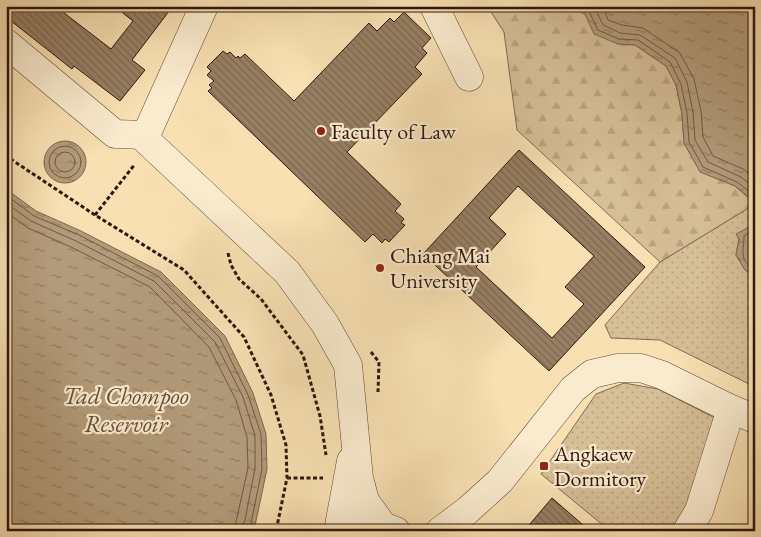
<svg xmlns="http://www.w3.org/2000/svg" width="761" height="537" font-family="'EB Garamond',serif">
  <style>
    .grass { fill: url(#grass-dots); stroke: #826a52 }
    .forest { fill: url(#forest-firs); stroke: #826a52 }
    .water { fill: url(#water-ripples); stroke: #7e664e }
    .lines { fill: none; stroke-linecap: round; stroke-linejoin: round }
    .shore { stroke: #705843; stroke-width: 1 }
    .building { fill: url(#building-back-hatch); stroke: #2e160c; fill-rule: evenodd }
    .minor-casing { stroke: #604836; stroke-width: 29 }
    .path { stroke: #2e160c; stroke-width: 3; stroke-dasharray: 4 2.5; stroke-linecap: butt }
    .minor { stroke: #faebce; stroke-width: 28 }
    .poi-dot { fill: #8f2418; stroke: #faebce; stroke-width: 2 }
    .labels { text-anchor: middle; dominant-baseline: central; stroke-width: 4.5; stroke-linejoin: round; paint-order: stroke }
    .poi-label { font-size: 22px; fill: #2e160c; stroke: #faebce; text-anchor: start }
    .water-label { font-size: 24px; font-style: italic; fill: #634b38; stroke: #faebce }
  </style>
  <defs>
    <pattern id="grass-dots" width="8" height="8" patternUnits="userSpaceOnUse" patternTransform="scale(1.25)"><rect width="8" height="8" fill="#d6be97"/><path d="M2 2h.1M6 6h.1" fill="none" stroke="#b8a381" stroke-width="1.8" stroke-linecap="round"/></pattern>
    <pattern id="forest-firs" width="22" height="20" patternUnits="userSpaceOnUse" patternTransform="scale(1.25)"><rect width="22" height="20" fill="#d6be97"/><path d="M5 1l3.5 6h-7zM16 11l3.5 6h-7z" fill="#b8a381"/></pattern>
    <pattern id="water-ripples" width="26" height="14" patternUnits="userSpaceOnUse" patternTransform="scale(1.25)"><rect width="26" height="14" fill="#b39b7a"/><path d="M2 4q2-2 4 0t4 0M15 11q2-2 4 0t4 0" fill="none" stroke="#927d62"/></pattern>
    <pattern id="building-back-hatch" width="6" height="6" patternUnits="userSpaceOnUse" patternTransform="scale(1.25)"><rect width="6" height="6" fill="#977f63"/><path d="M-1 5l2 2M0 0l6 6M5-1l2 2" fill="none" stroke="#7c6750"/></pattern>
  </defs>
  <rect width="100%" height="100%" fill="#f8e0b3"/>
  <filter id="stains"><feTurbulence type="fractalNoise" baseFrequency=".004" numOctaves="4"/><feColorMatrix values="0 0 0 0 .2 0 0 0 0 .09 0 0 0 0 .02 0 0 0 .5 -.17"/></filter>
  <radialGradient id="worn" r=".72"><stop offset=".6" stop-color="#630" stop-opacity="0"/><stop offset="1" stop-color="#630" stop-opacity=".3"/></radialGradient>
  <g class="grass">
    <path d="M755 204 749 227 739 239 736 255 745 270 755 276V387L660 340 611 338 605 325 660 262Z"/>
    <path d="M624 383 658 389 715 418 681 531H610L541 474 596 394Z"/>
  </g>
  <path class="forest" d="M487 6H566L585 14 618 44 635 45 666 66 676 85 682 114 684 143 700 171 735 186 755 204 660 262 517 130 504 32Z"/>
  <g class="water">
    <path d="M566 6H755V202L735 186 700 172 684 143 682 114 676 85 666 66 635 45 618 44 594 34 585 14Z"/>
    <circle cx="65" cy="162" r="21"/>
    <path d="M6 189 36 211 81 231 161 272 225 336 253 393 266 434 267 469 255 526 251 531H6Z"/>
    <path d="M755 207V276L745 270 736 255 739 239 736 234 749 227Z"/>
  </g>
  <g class="lines">
    <g class="shore">
      <path d="M580 6 589 11 598 30 619 39 638 40 670 62 681 84 687 113 689 142 703 167 737 182 755 196"/>
      <path d="M594 6 603 25 620 33 640 35 675 58 687 82 693 112 695 140 708 162 741 177 755 188"/>
      <path d="M603 6 608 20 622 25 643 28 680 53 694 79 701 111 703 137 713 156 743 169 755 178"/>
      <circle cx="65" cy="162" r="16"/>
      <circle cx="65" cy="162" r="10"/>
      <path d="M6 195 34 216 79 235 158 276 220 338 248 395 261 434 262 469 251 523 248 531"/>
      <path d="M6 203 31 221 76 241 154 281 215 342 243 397 255 436V468L245 520 241 531"/>
      <path d="M6 212 28 228 73 248 150 287 209 347 236 400 247 437 248 468 234 531"/>
      <path d="M755 225 752 231 744 236C744 251 738 260 755 270"/>
    </g>
  </g>
  <g class="building">
    <path d="M6 6H55L111 49 133 21 114 6H173L132 60 145 70 120 101 74 66 72 69 6 17Z"/>
    <path d="M404 12 431 38 422 48 427 53 415 67 422 74 347 152 401 204 395 211 404 219 401 223 405 225 389 242 385 239 382 243 373 234 365 242 208 91 212 88 209 85 214 81 207 75 211 71 207 67 223 51 227 54 230 52 236 58 238 56 240 58 245 54 294 101 369 23 377 31 390 18 394 22Z"/>
    <path d="M519 150 645 267 549 371 423 254ZM518 186 594 256 565 287 584 304 552 338 476 267 506 234 489 218Z"/>
    <path d="M552 498 590 531H524Z"/>
  </g>
  <g class="lines">
    <g class="minor-casing">
      <g id="minor">
        <path d="M204 6 146 135 147 141 287 272 325 324 348 365 359 478 365 501 363 531"/>
        <path d="M434 6 469 77"/>
        <path d="M6 43 115 134 146 135"/>
        <path d="M365 501 383 526 396 531"/>
        <path d="M338 531 351 461"/>
        <path d="M440 531 468 510 500 481 573 389 592 374 618 368H641L662 375 731 409 755 419"/>
        <path d="M687 531 699 511 731 409"/>
      </g>
    </g>
    <g class="path">
      <path d="M6 154 12 160 95 215 184 270 244 337 271 395 286 445 287 478 276 531"/>
      <path d="M95 215 135 164"/>
      <path d="M228 253 231 265 239 279 261 299 303 355 320 416 326 455"/>
      <path d="M371 352 379 362 378 392"/>
      <path d="M287 478H323"/>
    </g>
    <use href="#minor" class="minor"/>
  </g>
  <g class="poi-dot">
    <circle cx="321" cy="131" r="5"/>
    <circle cx="380" cy="268" r="5"/>
    <rect x="539" y="461" width="10" height="10" rx="2.5"/>
  </g>
  <g class="labels">
    <g class="poi-label">
      <text x="331" y="131">Faculty of Law</text>
      <text x="390" y="255">Chiang Mai<tspan x="390" dy="25">University</tspan></text>
      <text x="554" y="453">Angkaew<tspan x="554" dy="25">Dormitory</tspan></text>
    </g>
    <g class="water-label">
      <text x="126" y="395">Tad Chompoo<tspan x="126" dy="28">Reservoir</tspan></text>
    </g>
  </g>
  <rect width="761" height="537" fill="none" stroke="#f8e0b3" stroke-width="25"/>
  <rect x="8" y="8" width="746" height="522" fill="none" stroke="#2e160c" stroke-width="2.5"/>
  <rect x="12" y="12" width="736" height="512" fill="none" stroke="#2e160c"/>
  <rect width="100%" height="100%" filter="url(#stains)"/>
  <rect width="100%" height="100%" fill="url(#worn)"/>
</svg>
